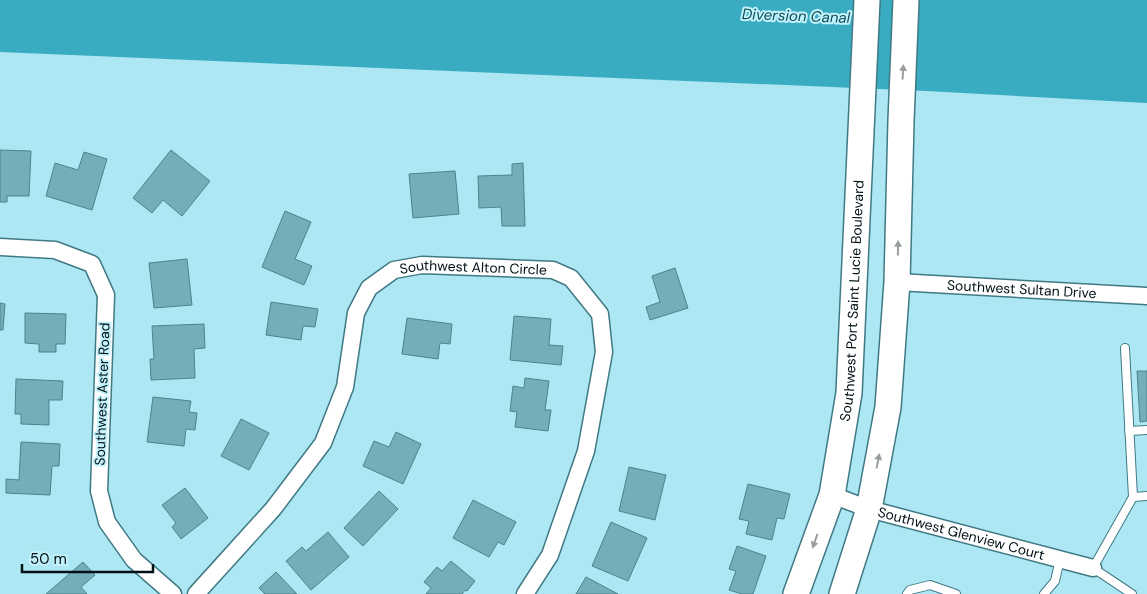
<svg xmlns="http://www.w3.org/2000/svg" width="1147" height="594" font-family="'DM Sans',sans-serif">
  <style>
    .water { fill: #3aacc1 }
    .building { fill: #74aeb9; stroke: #4b838f }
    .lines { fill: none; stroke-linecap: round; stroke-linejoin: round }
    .lane-casing { stroke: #407984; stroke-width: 10 }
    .street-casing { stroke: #407984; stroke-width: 19 }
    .primary-casing { stroke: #407984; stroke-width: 28 }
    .lane { stroke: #fff; stroke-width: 8 }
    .street { stroke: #fff; stroke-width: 16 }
    .primary { stroke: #fff; stroke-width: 25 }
    .oneway { fill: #999fa1 }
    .labels { text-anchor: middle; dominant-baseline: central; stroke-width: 4; stroke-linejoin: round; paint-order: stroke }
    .street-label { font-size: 14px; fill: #001015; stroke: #c3f2fc }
    .water-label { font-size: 15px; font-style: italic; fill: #0a4d58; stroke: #c3f2fc }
  </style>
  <rect width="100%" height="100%" fill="#ace7f3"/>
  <path class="water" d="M0 0H1147V103L926 91 0 52Z"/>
  <g class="building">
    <path d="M0 150 31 151 29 196H7V202H0Z"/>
    <path d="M171 150 210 181 182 216 163 200 152 213 133 198Z"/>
    <path d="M84 152 107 159 92 210 46 196 55 163 78 170Z"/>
    <path d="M523 163 525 226H502L501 207 479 208 478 176 512 175V164Z"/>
    <path d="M455 171 459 214 413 218 409 174Z"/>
    <path d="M285 211 311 222 295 259 312 266 304 285 262 267Z"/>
    <path d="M187 259 192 305 154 308 149 263Z"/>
    <path d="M675 268 688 308 650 320 646 307 660 302 652 276Z"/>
    <path d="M271 302 318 309 315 327 303 326 301 340 266 335Z"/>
    <path d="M0 303 5 304 3 330H0Z"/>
    <path d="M25 313 66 314 65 344H56V352H39V344L25 343Z"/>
    <path d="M514 316 551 319 549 345 563 346 561 365 510 360Z"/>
    <path d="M407 318 452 324 450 344 440 343 438 359 402 354Z"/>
    <path d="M204 324 205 348 194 349 195 378 151 380 150 359H154L152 326Z"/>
    <path d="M1137 371H1147V421L1140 422Z"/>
    <path d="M525 378 549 381 545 410H551L548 431 515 427 517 412 510 411 513 386 524 388Z"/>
    <path d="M16 379 63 381 62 400H49V425L21 424V414H15Z"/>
    <path d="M153 397 191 401 189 412 197 413 195 430 186 429 184 446 147 442Z"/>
    <path d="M241 419 269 433 249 470 221 456Z"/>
    <path d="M396 432 421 444 403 484 363 466 374 441 389 447Z"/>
    <path d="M21 442 60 444 59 466H52L50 495 6 493V479L19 480Z"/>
    <path d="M629 467 666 475 655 520 619 511Z"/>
    <path d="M748 484 790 494 784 519 777 518 772 540 746 534 749 521 739 519Z"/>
    <path d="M185 488 208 518 181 539 172 527 176 523 162 505Z"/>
    <path d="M379 491 398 509 363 546 344 528Z"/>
    <path d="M473 500 516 522 504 545 498 542 489 557 453 538Z"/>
    <path d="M611 522 647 538 628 581 592 566Z"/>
    <path d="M328 532 349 557 311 590 286 561 302 547 306 551Z"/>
    <path d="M737 546 766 556 753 594H742L729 590 736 571 729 569Z"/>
    <path d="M451 561 475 581 467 591 465 590 462 594H426L431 588 424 582 437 567 442 571Z"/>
    <path d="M83 562 95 575 81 587 87 594H46Z"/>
    <path d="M276 572 297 594H265L259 588Z"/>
    <path d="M586 577 618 594H576Z"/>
  </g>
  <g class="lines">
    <g class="lane-casing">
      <g id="lane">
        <path d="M1125 348 1133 497 1093 568 1132 594"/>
        <path d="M1129 431 1147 430"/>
        <path d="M1133 497 1147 496"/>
        <path d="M907 594 910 590 930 585 956 594"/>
        <path d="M1044 594 1055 581 1060 559"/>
      </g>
    </g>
    <g class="street-casing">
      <g id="street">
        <path d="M0 247 55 250 92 264 106 295 99 491 107 522 134 560 173 594"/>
        <path id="s1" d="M897 282 1147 296"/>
        <path id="s2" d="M832 495 869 509 1093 568"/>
        <path id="s3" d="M196 594 273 509 323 443 345 387 356 313 369 288 394 270 422 265 553 270 571 278 600 314 604 352 586 451 550 555 525 594"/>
      </g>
    </g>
    <g class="primary-casing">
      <g id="primary">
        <path id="s4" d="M796 594 832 495 849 393 867 0"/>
        <path d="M842 594 869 509 888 407 897 282 901 121 906 0"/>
      </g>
    </g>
    <use href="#lane" class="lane"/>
    <use href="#street" class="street"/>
    <use href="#primary" class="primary"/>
  </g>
  <defs><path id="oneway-solid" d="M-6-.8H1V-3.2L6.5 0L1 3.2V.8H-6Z" transform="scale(1.25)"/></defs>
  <g class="oneway">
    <use href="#oneway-solid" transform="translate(903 72) rotate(-87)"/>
    <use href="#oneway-solid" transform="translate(898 248) rotate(-89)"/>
    <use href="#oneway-solid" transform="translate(878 461) rotate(-79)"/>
    <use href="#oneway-solid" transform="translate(815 541) rotate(110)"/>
  </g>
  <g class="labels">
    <g class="street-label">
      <text stroke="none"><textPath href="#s3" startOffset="471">Southwest Alton Circle</textPath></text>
      <text stroke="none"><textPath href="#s1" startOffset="125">Southwest Sultan Drive</textPath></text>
      <text stroke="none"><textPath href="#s4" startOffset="301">Southwest Port Saint Lucie Boulevard</textPath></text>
      <text transform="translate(102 394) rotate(-88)">Southwest Aster Road</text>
      <text stroke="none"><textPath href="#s2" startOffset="135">Southwest Glenview Court</textPath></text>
    </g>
    <g class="water-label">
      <text transform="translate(796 16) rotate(2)">Diversion Canal</text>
    </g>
  </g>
  <path d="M22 564v8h131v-8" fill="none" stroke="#001015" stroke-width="2.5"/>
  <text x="30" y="564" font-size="15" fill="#001015" stroke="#c3f2fc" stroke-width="4" paint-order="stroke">50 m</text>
</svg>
